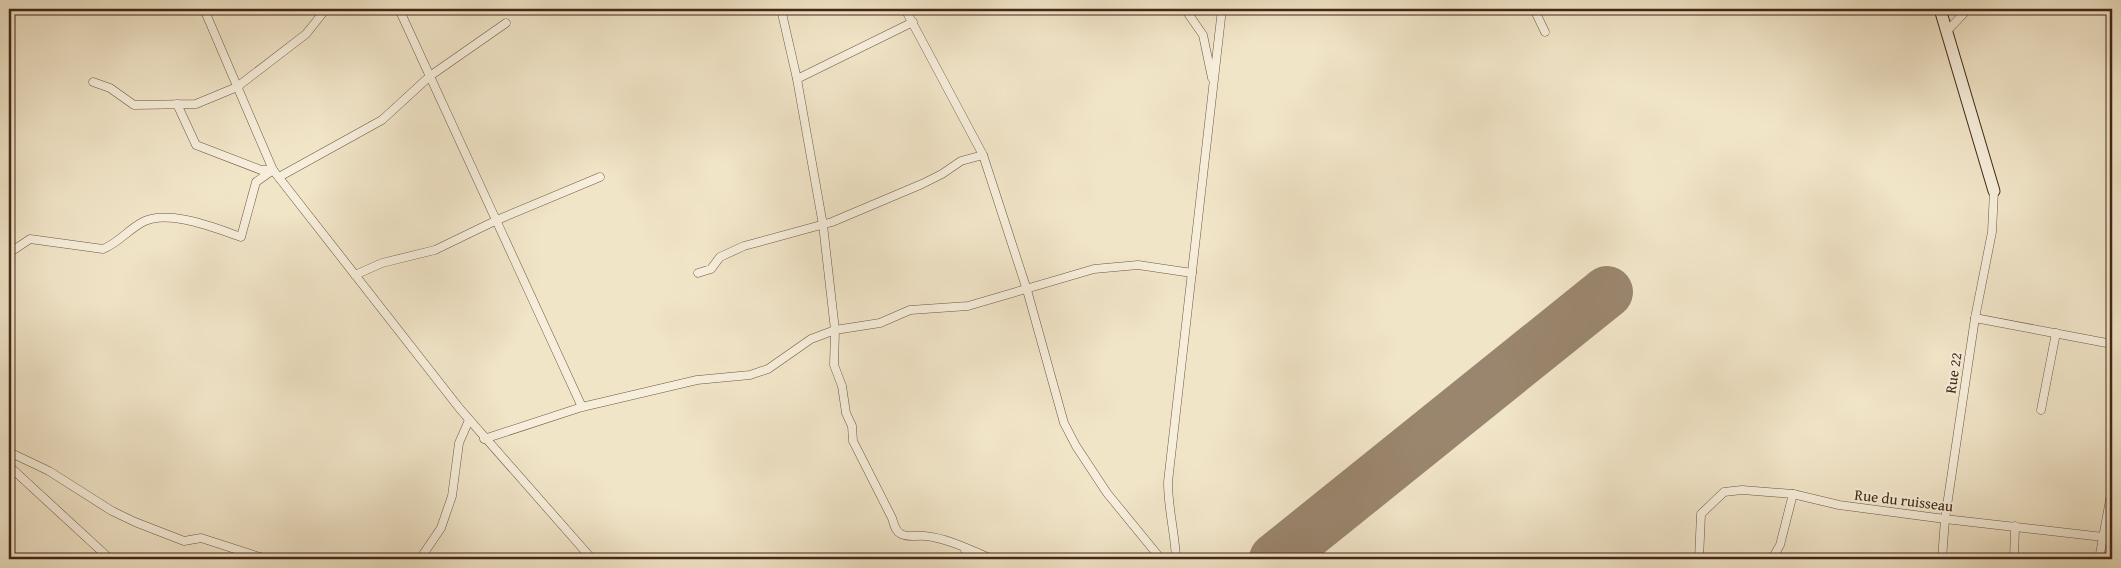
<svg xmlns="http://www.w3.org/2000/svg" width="2121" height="568" font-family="'Gentium Book Plus',serif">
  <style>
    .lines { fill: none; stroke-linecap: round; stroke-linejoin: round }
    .runway { stroke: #9a866e; stroke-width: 52 }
    .street-casing { stroke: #6e5642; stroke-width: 9 }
    .secondary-casing { stroke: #432715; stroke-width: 13 }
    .street { stroke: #f6eedb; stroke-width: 8 }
    .secondary { stroke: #f6eedb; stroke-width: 11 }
    .labels { text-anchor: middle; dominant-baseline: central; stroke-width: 4; stroke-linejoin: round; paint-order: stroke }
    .street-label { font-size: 15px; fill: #432715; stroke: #f6eedb }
  </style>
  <rect width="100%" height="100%" fill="#f1e5c8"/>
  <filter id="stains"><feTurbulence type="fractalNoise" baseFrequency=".004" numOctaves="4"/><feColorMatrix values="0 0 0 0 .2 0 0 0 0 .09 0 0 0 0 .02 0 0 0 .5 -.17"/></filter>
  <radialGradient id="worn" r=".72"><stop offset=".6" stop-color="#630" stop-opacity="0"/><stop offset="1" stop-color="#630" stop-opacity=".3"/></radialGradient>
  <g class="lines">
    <path class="runway" d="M1275 559 1607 292"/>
    <g class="street-casing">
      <g id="street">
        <path d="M204 9 273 170 460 409 592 559"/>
        <path d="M399 9 582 407"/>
        <path d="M781 9 797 79 823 225 835 330 834 365 842 386 846 413 852 426 853 441 892 518C894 524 895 531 901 534 909 538 917 535 925 536 947 538 971 550 992 559"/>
        <path d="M905 9 983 155 1027 290 1064 423 1076 446 1107 493 1161 559"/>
        <path d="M1185 9 1203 35 1212 78"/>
        <path d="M1534 9 1545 32"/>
        <path d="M1947 31 1968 9"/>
        <path d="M797 79 913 22"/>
        <path d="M93 82 110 88 134 105 196 104 237 87 306 34 326 9"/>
        <path d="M177 104 196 145 261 170H273"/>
        <path d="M279 177 382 120 430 76 506 23"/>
        <path d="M9 253 30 239 103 249C118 243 127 231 141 223 167 208 215 228 241 237L256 182 273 170"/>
        <path d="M698 273 711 269 720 257 744 246 832 222 922 184 942 174 961 161 983 155"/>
        <path d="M355 275 382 263 435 250 497 220 600 177"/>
        <path d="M1975 318 2112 344"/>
        <path d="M2041 410 2056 333"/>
        <path d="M484 439 582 407 697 380 750 375 768 369 811 339 835 330 880 323 910 310 968 306 1094 269 1138 265 1192 273"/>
        <path d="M9 452 49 471 112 511 135 522 184 541 201 538 266 559"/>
        <path d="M9 466 110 559"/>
        <path d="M965 550 975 559"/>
        <path d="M420 559 441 528 452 496 459 443 469 420"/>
        <path d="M1176 559C1175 533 1168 509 1168 482L1222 9"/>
        <path d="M1699 559 1701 514 1724 492 1742 490 1793 494 1839 505 1945 519 2112 538"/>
        <path d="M1772 559 1780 545 1793 494"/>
        <path d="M1942 559 1945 519 1975 318 1992 232 1994 191"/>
        <path d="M2014 559 2015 526"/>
        <path d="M2099 559 2112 489"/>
      </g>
    </g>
    <g class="secondary-casing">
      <path id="secondary" d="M1940 9 1994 191"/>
    </g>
    <use href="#street" class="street"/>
    <use href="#secondary" class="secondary"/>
  </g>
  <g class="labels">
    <g class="street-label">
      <text transform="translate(1953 373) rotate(-81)">Rue 22</text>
      <text transform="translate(1904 500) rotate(7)">Rue du ruisseau</text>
    </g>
  </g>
  <rect width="2121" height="568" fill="none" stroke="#f1e5c8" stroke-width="30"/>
  <rect x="10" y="10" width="2101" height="548" fill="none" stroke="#432715" stroke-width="2.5"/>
  <rect x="15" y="15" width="2091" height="538" fill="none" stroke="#432715"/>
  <rect width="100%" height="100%" filter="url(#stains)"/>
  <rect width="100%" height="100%" fill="url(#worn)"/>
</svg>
